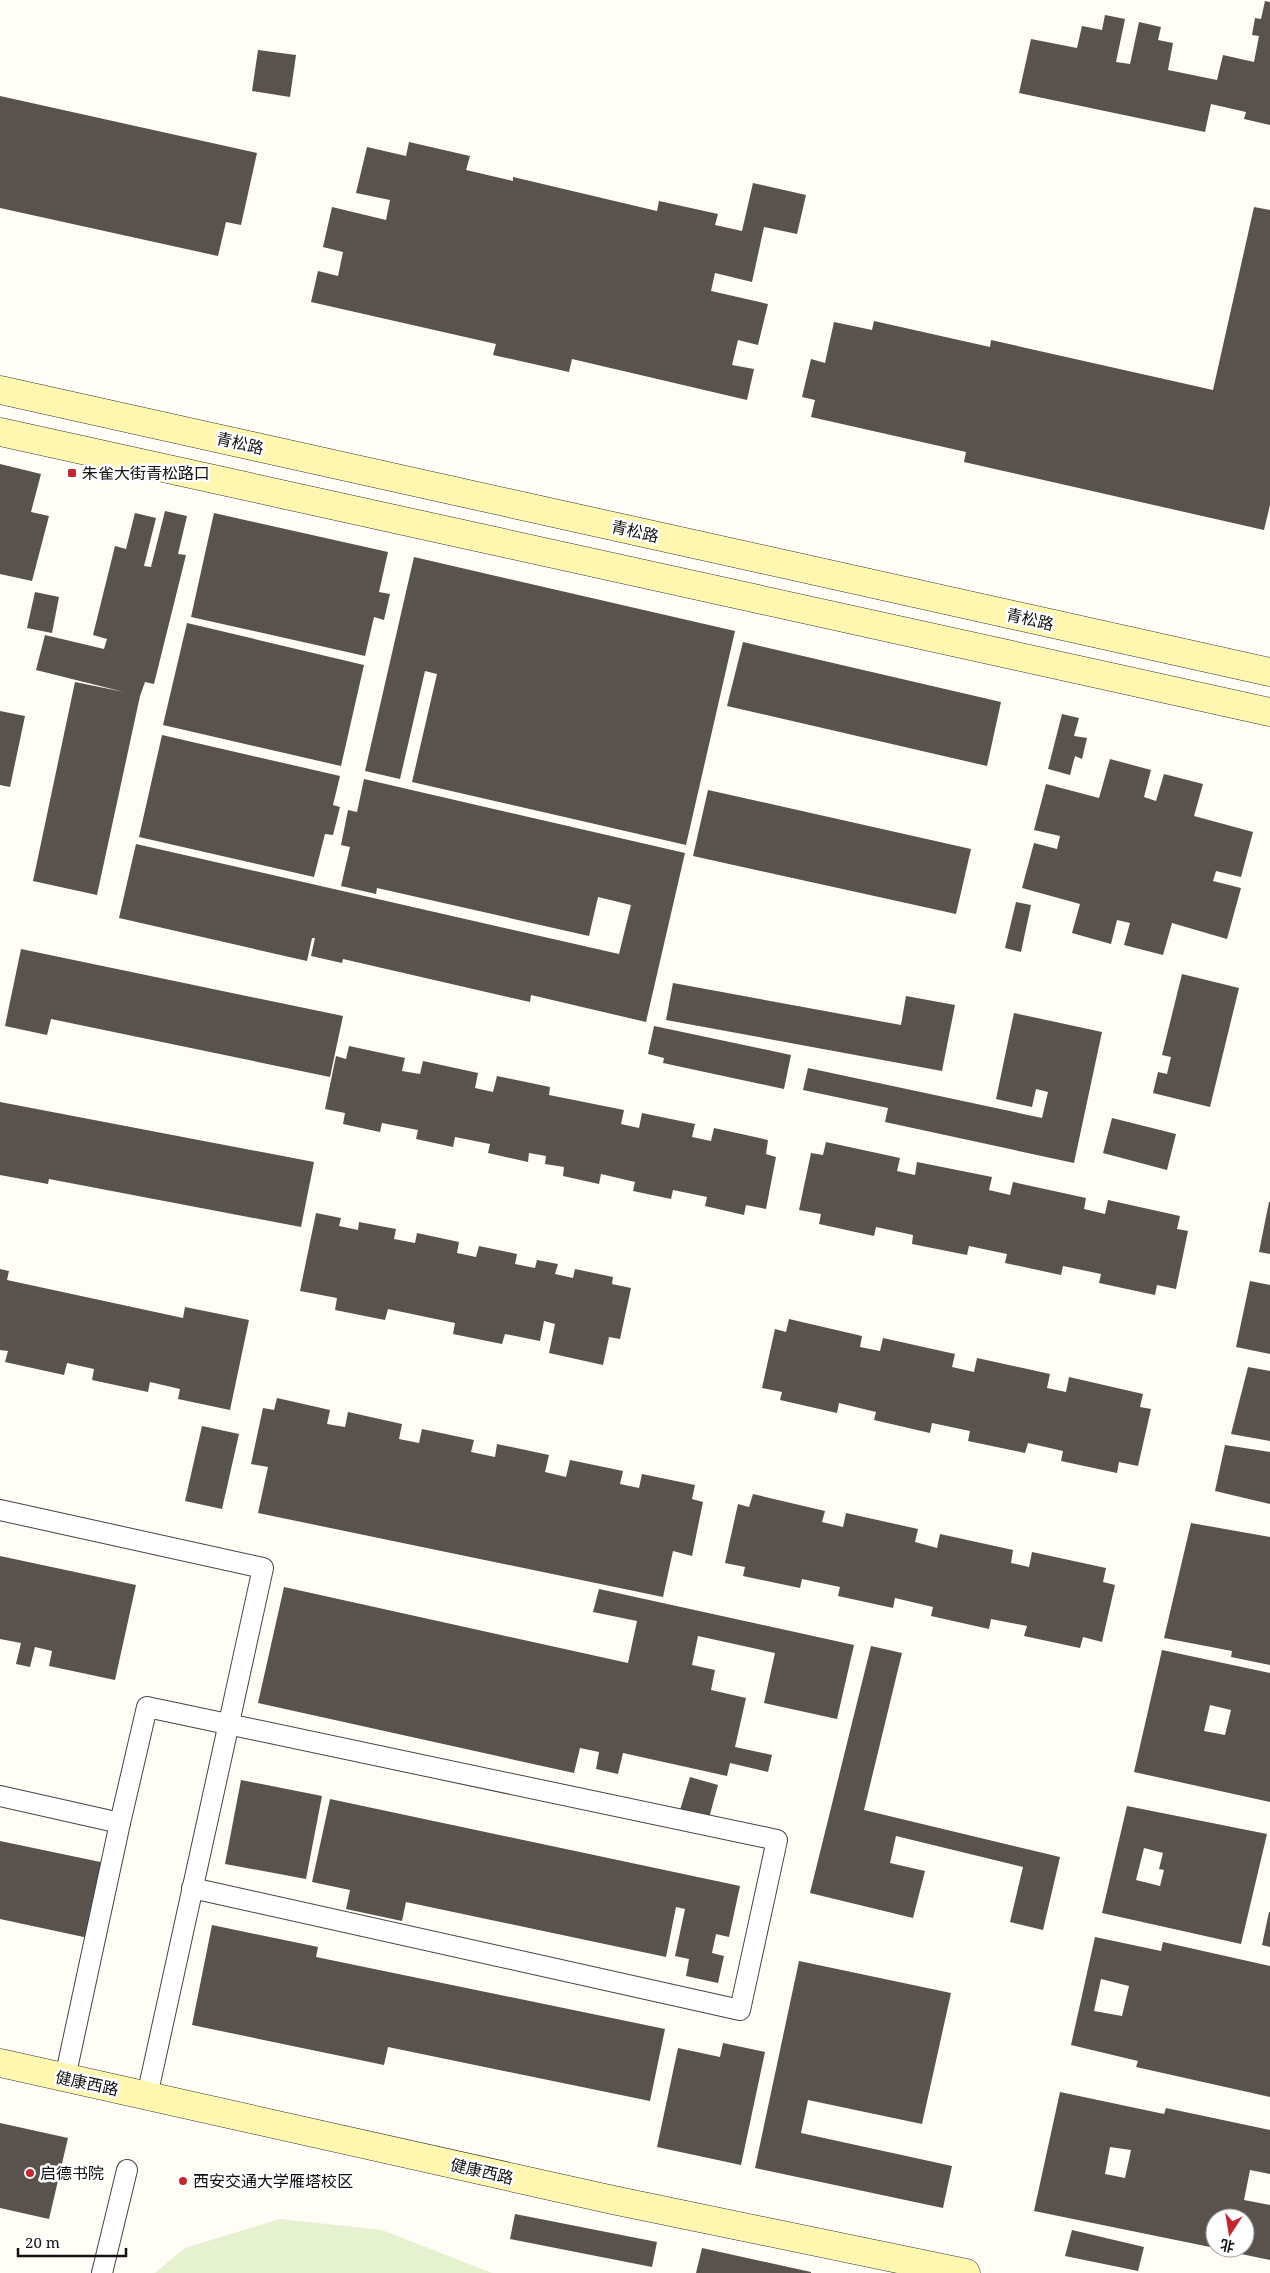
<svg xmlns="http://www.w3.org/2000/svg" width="1270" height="2273" font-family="'Noto Serif','Noto Sans SC',serif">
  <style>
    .pitch { fill: #e6f2cf }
    .building { fill: #5a524d; fill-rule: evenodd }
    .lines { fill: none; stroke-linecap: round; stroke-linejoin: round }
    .lane-casing { stroke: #444; stroke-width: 22 }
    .secondary-casing { stroke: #333; stroke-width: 29 }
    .lane { stroke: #fff; stroke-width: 20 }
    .secondary { stroke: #fff6b0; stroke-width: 28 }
    .poi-dot { fill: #c4262e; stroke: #fff; stroke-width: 2 }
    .labels { text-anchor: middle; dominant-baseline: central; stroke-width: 5; stroke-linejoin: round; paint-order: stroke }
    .street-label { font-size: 16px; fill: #111; stroke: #fff }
    .poi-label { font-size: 16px; fill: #111; stroke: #fff; text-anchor: start }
  </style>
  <rect width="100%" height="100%" fill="#fffdf5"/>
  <path class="pitch" d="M280 2219 382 2230 492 2273H155L185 2248Z"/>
  <g class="building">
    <path d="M1265 1 1270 2V125L1244 119 1246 112 1211 104 1205 132 1019 93 1031 39 1077 48 1082 26 1102 30 1105 15 1125 19 1116 62 1130 64 1139 22 1161 27 1158 40 1173 43 1168 70 1217 80 1223 55 1254 62 1259 36 1252 35 1255 18 1261 19Z"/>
    <path d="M258 50 296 55 290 97 252 91Z"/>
    <path d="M0 96 257 153 241 225 226 222 218 256 0 208Z"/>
    <path d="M409 142 470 156 466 170 513 181V177L657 211 659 201 718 214 715 225 742 231 753 183 806 195 797 234 764 227 752 282 715 273 711 291 768 304 758 345 738 340 732 365 754 369 747 400 572 359 569 372 493 355 496 344 311 302 318 271 338 276 343 252 323 247 332 207 386 220 390 200 356 193 367 147 406 156Z"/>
    <path d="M1254 207 1270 210V505L1264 530 964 462 966 452 811 417 815 400 802 397 811 359 825 363 834 322 872 330 874 321 990 347 991 340 1213 390Z"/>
    <path d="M0 464 41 474 31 512 49 516 32 581 0 574Z"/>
    <path d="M165 511 187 516 178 554 186 555 154 684 145 682 140 696 97 895 33 881 75 682 124 692 36 670 45 635 104 649 107 639 93 635 115 546 126 549 135 513 156 518 144 566 151 567Z"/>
    <path d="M214 513 388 552 379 592 390 594 384 620 374 617 365 656 191 617Z"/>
    <path d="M414 557 735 631 686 845 412 782 437 674 425 671 400 779 365 771Z"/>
    <path d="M35 592 59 597 52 633 27 628Z"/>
    <path d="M187 623 364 665 341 766 163 725Z"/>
    <path d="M743 642 1001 702 987 766 727 706Z"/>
    <path d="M0 711 25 716 10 787 0 785Z"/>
    <path d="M1062 714 1079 718 1074 736 1087 738 1082 759 1075 756 1070 775 1048 769Z"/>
    <path d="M162 735 340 776 333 805 340 807 333 835 325 834 314 877 139 837Z"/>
    <path d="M1110 759 1151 770 1144 797 1156 801 1164 774 1203 784 1194 816 1253 832 1241 877 1216 871 1213 881 1241 888 1227 939 1172 923 1163 955 1124 945 1130 923 1117 920 1111 944 1072 933 1080 904 1022 888 1034 843 1057 849 1060 836 1034 830 1046 784 1099 798Z"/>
    <path d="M364 779 685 853 646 1022 531 995 530 1002 343 959 342 963 311 956 315 938H312L307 961 119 918 136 844 619 954 631 905 598 897 589 936 377 888 376 894 341 886 350 847 341 845 348 810 357 812Z"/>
    <path d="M708 790 971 849 956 914 693 856Z"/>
    <path d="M1016 902 1031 905 1021 952 1005 948Z"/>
    <path d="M21 949 343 1016 330 1077 51 1019 47 1035 5 1026Z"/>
    <path d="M1182 974 1239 988 1210 1107 1153 1093 1158 1072 1167 1074 1171 1057 1162 1055Z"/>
    <path d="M673 983 901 1025 906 996 955 1005 942 1071 666 1020Z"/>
    <path d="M1014 1013 1102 1032 1074 1163 885 1122 888 1108 803 1090 808 1068 1042 1118 1048 1092 1036 1089 1032 1107 996 1099Z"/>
    <path d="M654 1026 791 1055 784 1089 663 1063 664 1058 648 1054Z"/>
    <path d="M349 1046 405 1058 402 1071 420 1074 423 1061 478 1073 475 1088 493 1092 497 1076 550 1087 549 1095 624 1110 621 1124 639 1128 642 1113 695 1124 692 1137 711 1141 714 1128 768 1140 766 1154 776 1157 766 1209 746 1205 744 1215 705 1206 707 1197 673 1190 671 1199 633 1191 635 1182 601 1174 599 1184 563 1176 564 1167 545 1164 546 1156 529 1153 528 1162 488 1153 490 1144 455 1137 453 1147 416 1139 418 1130 382 1123 380 1132 343 1124 345 1113 325 1109 336 1056 346 1059Z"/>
    <path d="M0 1102 314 1162 301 1227 49 1179 48 1184 0 1175Z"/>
    <path d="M1112 1118 1176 1134 1167 1170 1103 1153Z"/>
    <path d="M826 1142 900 1158 897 1171 915 1175 917 1162 992 1177 989 1190 1010 1195 1013 1182 1086 1198 1084 1209 1105 1214 1108 1200 1180 1216 1177 1229 1188 1231 1176 1289 1157 1285 1155 1295 1099 1283 1101 1274 1063 1266 1061 1275 1005 1263 1007 1254 969 1246 967 1255 912 1244 913 1235 876 1227 874 1236 819 1224 821 1214 799 1210 811 1153 823 1155Z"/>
    <path d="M1269 1202H1270V1254L1259 1252Z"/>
    <path d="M316 1213 341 1218 339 1226 358 1230 359 1222 396 1229 394 1239 415 1243 417 1233 459 1242 457 1253 476 1257 479 1246 517 1254 515 1264 535 1268 537 1260 558 1264 555 1274 573 1278 575 1269 613 1277 612 1284 631 1288 620 1339 609 1337 603 1365 549 1353 555 1324 544 1321 540 1341 505 1334 502 1344 453 1334 455 1323 388 1309 385 1320 335 1310 337 1298 300 1291Z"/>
    <path d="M0 1269 9 1271 7 1280 183 1318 185 1307 249 1320 230 1410 178 1399 180 1389 150 1382 148 1392 92 1380 94 1369 67 1363 64 1375 5 1362 8 1351 0 1350Z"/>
    <path d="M1250 1281 1270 1285V1354L1236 1347Z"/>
    <path d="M789 1319 862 1336 860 1347 880 1351 883 1338 955 1354 952 1367 974 1372 977 1358 1050 1374 1047 1388 1066 1392 1069 1377 1143 1394 1140 1407 1151 1409 1138 1466 1119 1462 1117 1473 1061 1461 1063 1451 1028 1443 1025 1453 968 1441 970 1431 932 1423 930 1433 874 1420 876 1412 839 1403 837 1413 780 1400 782 1392 762 1388 775 1329 786 1332Z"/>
    <path d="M1248 1367 1270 1371V1441L1231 1434Z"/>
    <path d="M277 1398 330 1410 327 1424 345 1427 348 1412 402 1424 399 1439 419 1443 422 1429 474 1440 471 1452 495 1457 497 1444 549 1455 545 1472 566 1477 570 1460 623 1471 620 1484 639 1488 642 1474 695 1485 692 1499 703 1502 692 1556 673 1551 663 1597 258 1513 268 1467 251 1464 263 1408 274 1410Z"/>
    <path d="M202 1426 239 1434 222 1509 185 1501Z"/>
    <path d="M1225 1445 1270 1452V1504L1215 1491Z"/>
    <path d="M753 1494 825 1511 822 1522 843 1527 846 1513 918 1529 915 1542 937 1548 940 1534 1013 1550 1011 1563 1029 1567 1032 1552 1106 1568 1103 1582 1115 1585 1102 1642 1083 1637 1080 1648 1024 1636 1027 1626 991 1619 989 1629 931 1616 933 1607 895 1598 893 1608 838 1596 840 1587 802 1579 800 1588 743 1576 745 1567 725 1563 738 1504 749 1507Z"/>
    <path d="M1191 1523 1270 1537V1665L1231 1657 1232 1651 1164 1638Z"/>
    <path d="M0 1556 136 1585 115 1680 49 1666 52 1651 35 1647 30 1667 16 1664 21 1643 0 1639Z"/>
    <path d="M284 1587 628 1663 637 1621 593 1612 599 1589 854 1645 837 1719 764 1703 775 1653 698 1636 692 1665 715 1670 711 1690 746 1698 735 1747 772 1755 768 1772 730 1763 727 1776 623 1753 618 1774 596 1769 599 1752 580 1748 574 1773 258 1703Z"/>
    <path d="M871 1646 902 1653 864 1810 1060 1857 1043 1930 1010 1922 1023 1867 896 1836 890 1863 925 1871 913 1918 810 1893Z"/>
    <path d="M1162 1650 1270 1673V1802L1134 1772ZM1210 1705 1231 1710 1225 1735 1204 1731Z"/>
    <path d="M690 1777 718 1785 709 1818 680 1810Z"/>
    <path d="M241 1780 322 1796 306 1879 225 1864Z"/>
    <path d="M330 1799 740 1886 729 1937 716 1934 712 1953 724 1956 718 1983 686 1976 689 1959 675 1956 685 1909 676 1907 666 1957 406 1902 402 1921 346 1909 350 1890 312 1882Z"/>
    <path d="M1127 1806 1267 1834 1241 1944 1102 1913ZM1144 1848 1163 1853 1159 1869 1164 1870 1160 1886 1136 1880Z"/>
    <path d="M0 1841 110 1864 93 1939 0 1919Z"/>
    <path d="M1269 1912H1270V1947L1262 1945Z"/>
    <path d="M212 1925 318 1947 316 1957 665 2029 650 2101 388 2047 384 2065 192 2025Z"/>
    <path d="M1095 1937 1161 1951 1163 1942 1270 1966V2097L1136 2067 1138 2061 1071 2045ZM1101 1979 1129 1986 1122 2016 1094 2011Z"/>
    <path d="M799 1961 951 1993 922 2124 808 2100 801 2133 952 2166 943 2208 755 2168Z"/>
    <path d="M723 2043 765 2052 741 2165 657 2147 678 2048 720 2057Z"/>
    <path d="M1060 2092 1164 2114 1166 2108 1270 2130V2174L1250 2170 1244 2200 1270 2205V2260L1217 2249 1245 2248V2218H1215V2248L1034 2211ZM1110 2147 1131 2150 1125 2178 1105 2174Z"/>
    <path d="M0 2123 68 2138 49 2219 0 2208Z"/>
    <path d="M515 2214 657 2242 652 2267 510 2239Z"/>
    <path d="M1072 2230 1144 2247 1138 2271 1065 2256Z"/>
    <path d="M702 2248 811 2272V2273H696Z"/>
  </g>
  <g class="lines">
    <g class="lane-casing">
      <g id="lane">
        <path d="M0 1510 263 1568 147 2096"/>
        <path d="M0 1796 120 1823 65 2078"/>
        <path d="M120 1823 147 1707 777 1840 740 2010 192 1888"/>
        <path d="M102 2273 127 2170"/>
      </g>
    </g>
    <g class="secondary-casing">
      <g id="secondary">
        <path d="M0 390 1270 672"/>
        <path d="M0 432 1270 712"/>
        <path d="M0 2063 613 2200 966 2273"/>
      </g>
    </g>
    <use href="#lane" class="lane"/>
    <use href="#secondary" class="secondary"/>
  </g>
  <g class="poi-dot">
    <rect x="67" y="468" width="10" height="10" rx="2.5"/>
    <circle cx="30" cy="2173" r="5"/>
    <circle cx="183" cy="2181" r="5"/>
  </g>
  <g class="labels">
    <g class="street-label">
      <text transform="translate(240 443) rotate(13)">青松路</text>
      <text transform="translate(635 531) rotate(13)">青松路</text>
      <text transform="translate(1030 619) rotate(13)">青松路</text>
      <text transform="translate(87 2083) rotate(12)">健康西路</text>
      <text transform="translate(482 2171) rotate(13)">健康西路</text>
    </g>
    <g class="poi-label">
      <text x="82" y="473">朱雀大街青松路口</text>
      <text x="40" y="2173">启德书院</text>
      <text x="193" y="2181">西安交通大学雁塔校区</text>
    </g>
  </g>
  <g transform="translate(1230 2233) rotate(192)"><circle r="24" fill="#ffffff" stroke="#a0a0a0"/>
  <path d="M0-4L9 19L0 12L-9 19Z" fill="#c4262e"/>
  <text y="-8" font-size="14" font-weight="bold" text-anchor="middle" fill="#111111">北</text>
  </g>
  <path d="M18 2248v8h108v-8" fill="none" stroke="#111111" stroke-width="2.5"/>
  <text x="25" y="2248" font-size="15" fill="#111111" stroke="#ffffff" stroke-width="4" paint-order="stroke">20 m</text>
</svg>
